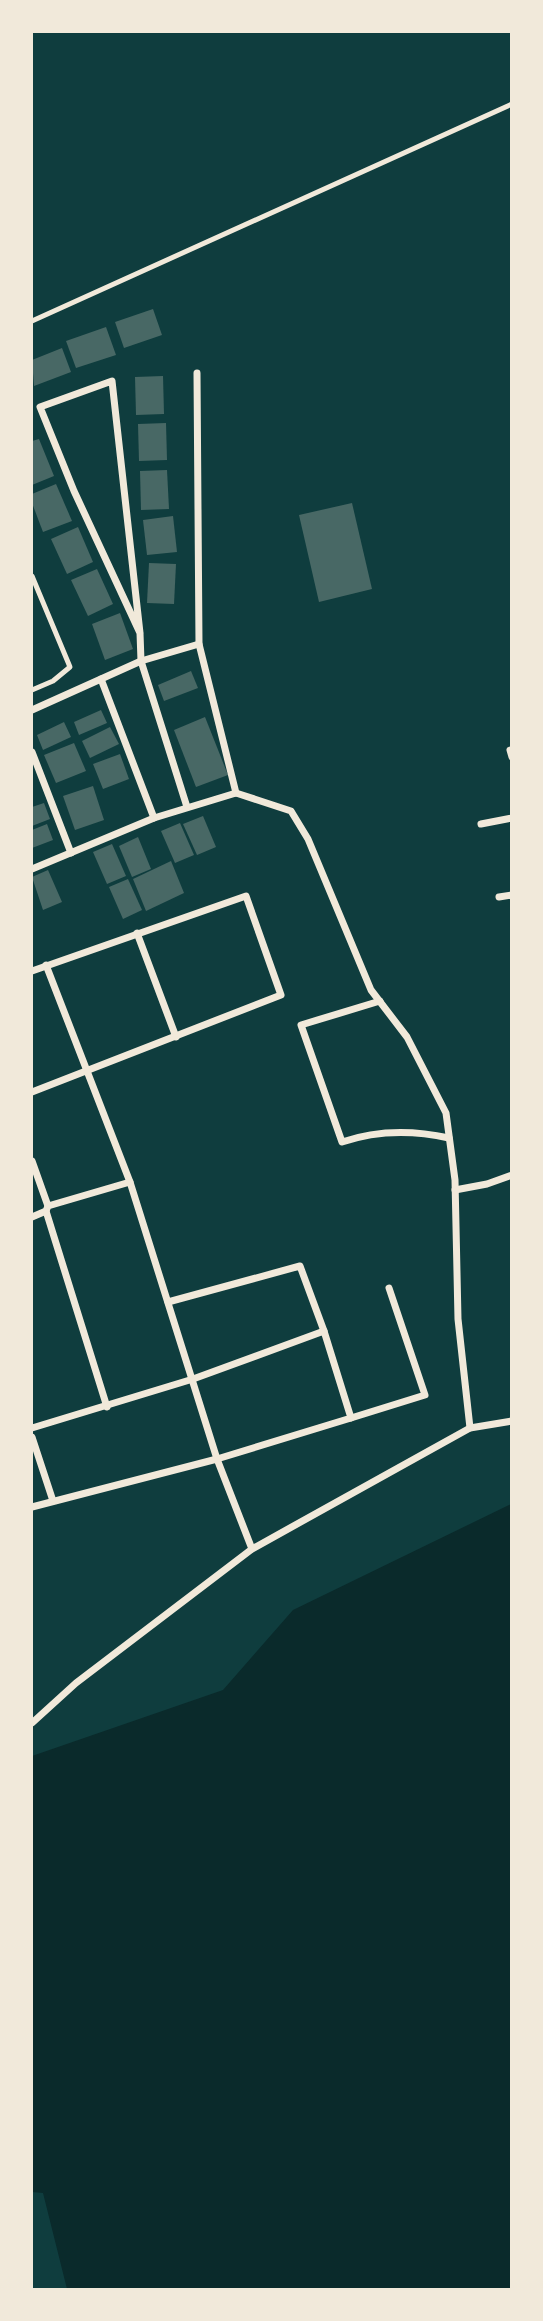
<svg xmlns="http://www.w3.org/2000/svg" width="543" height="2321" font-family="Arial,sans-serif">
  <style>
    .water { fill: #0a2a2b }
    .building { fill: #486865 }
    .lines { fill: none; stroke-linecap: round; stroke-linejoin: round }
    .service { stroke: #f1e9da; stroke-width: 5 }
    .minor { stroke: #f1e9da; stroke-width: 7 }
  </style>
  <rect width="100%" height="100%" fill="#0f3d3e"/>
  <path class="water" d="M511 1504V2289H67L43 2193 32 2192V1756L223 1690 293 1610Z"/>
  <g class="building">
    <path d="M153 309 162 335 124 348 115 322Z"/>
    <path d="M106 327 116 355 76 368 66 341Z"/>
    <path d="M62 348 71 372 34 386 32 360Z"/>
    <path d="M163 376 164 414 136 415 135 377Z"/>
    <path d="M166 423 167 460 139 461 138 424Z"/>
    <path d="M39 439 54 476 32 485V441Z"/>
    <path d="M167 470 169 509 141 510 140 471Z"/>
    <path d="M56 484 72 521 43 532 32 503V494Z"/>
    <path d="M352 503 372 589 319 602 299 515Z"/>
    <path d="M173 516 177 552 147 555 143 520Z"/>
    <path d="M78 527 93 562 67 574 51 539Z"/>
    <path d="M149 563 176 564 174 604 147 603Z"/>
    <path d="M97 569 113 604 88 616 71 580Z"/>
    <path d="M120 613 133 649 105 660 92 624Z"/>
    <path d="M191 671 198 688 164 701 158 685Z"/>
    <path d="M101 710 107 723 79 735 74 722Z"/>
    <path d="M205 717 228 775 196 787 174 730Z"/>
    <path d="M64 722 71 737 43 750 37 735Z"/>
    <path d="M110 727 119 744 90 758 82 741Z"/>
    <path d="M74 743 86 771 56 783 44 755Z"/>
    <path d="M120 754 129 779 103 789 93 764Z"/>
    <path d="M93 786 104 820 75 830 63 796Z"/>
    <path d="M44 803 50 819 32 826V807Z"/>
    <path d="M203 816 216 847 197 855 183 824Z"/>
    <path d="M180 823 194 855 175 863 161 831Z"/>
    <path d="M47 824 53 840 32 848V830Z"/>
    <path d="M138 837 151 869 132 877 119 846Z"/>
    <path d="M112 844 126 876 107 884 93 852Z"/>
    <path d="M171 861 184 893 146 911 133 879Z"/>
    <path d="M48 870 62 902 43 910 32 877Z"/>
    <path d="M128 879 142 910 123 919 109 887Z"/>
  </g>
  <g class="lines">
    <g class="service">
      <path d="M32 321 512 104"/>
      <path d="M32 576 70 667 53 681 32 690"/>
    </g>
    <g class="minor">
      <path d="M197 373 199 644 236 793"/>
      <path d="M140 633 74 491 40 407 112 381 140 633 141 661 187 807"/>
      <path d="M101 679 154 818"/>
      <path d="M32 710 141 661 199 644"/>
      <path d="M510 750 512 757"/>
      <path d="M32 752 71 853"/>
      <path d="M481 824 512 818"/>
      <path d="M32 869 154 818 236 793 291 811 308 839 371 990 407 1037 446 1113 455 1180 458 1319 470 1428"/>
      <path d="M499 897 512 895"/>
      <path d="M137 933 176 1037"/>
      <path d="M32 971 246 896 281 995 32 1092"/>
      <path d="M380 1001 301 1025 342 1142C377 1130 413 1130 449 1138"/>
      <path d="M32 1161 48 1206"/>
      <path d="M455 1190 487 1184 512 1175"/>
      <path d="M46 1211 107 1407"/>
      <path d="M32 1217 46 1211 48 1206 130 1182"/>
      <path d="M168 1302 300 1266 324 1331"/>
      <path d="M351 1418 425 1395 389 1288"/>
      <path d="M32 1428 193 1379 324 1331 351 1418 217 1459 32 1507"/>
      <path d="M32 1437 53 1501"/>
      <path d="M252 1549 470 1428 512 1421"/>
      <path d="M32 1723 76 1683 252 1549 217 1459 130 1182 46 965"/>
    </g>
  </g>
  <rect width="543" height="2321" fill="none" stroke="#f1e9da" stroke-width="66"/>
</svg>
